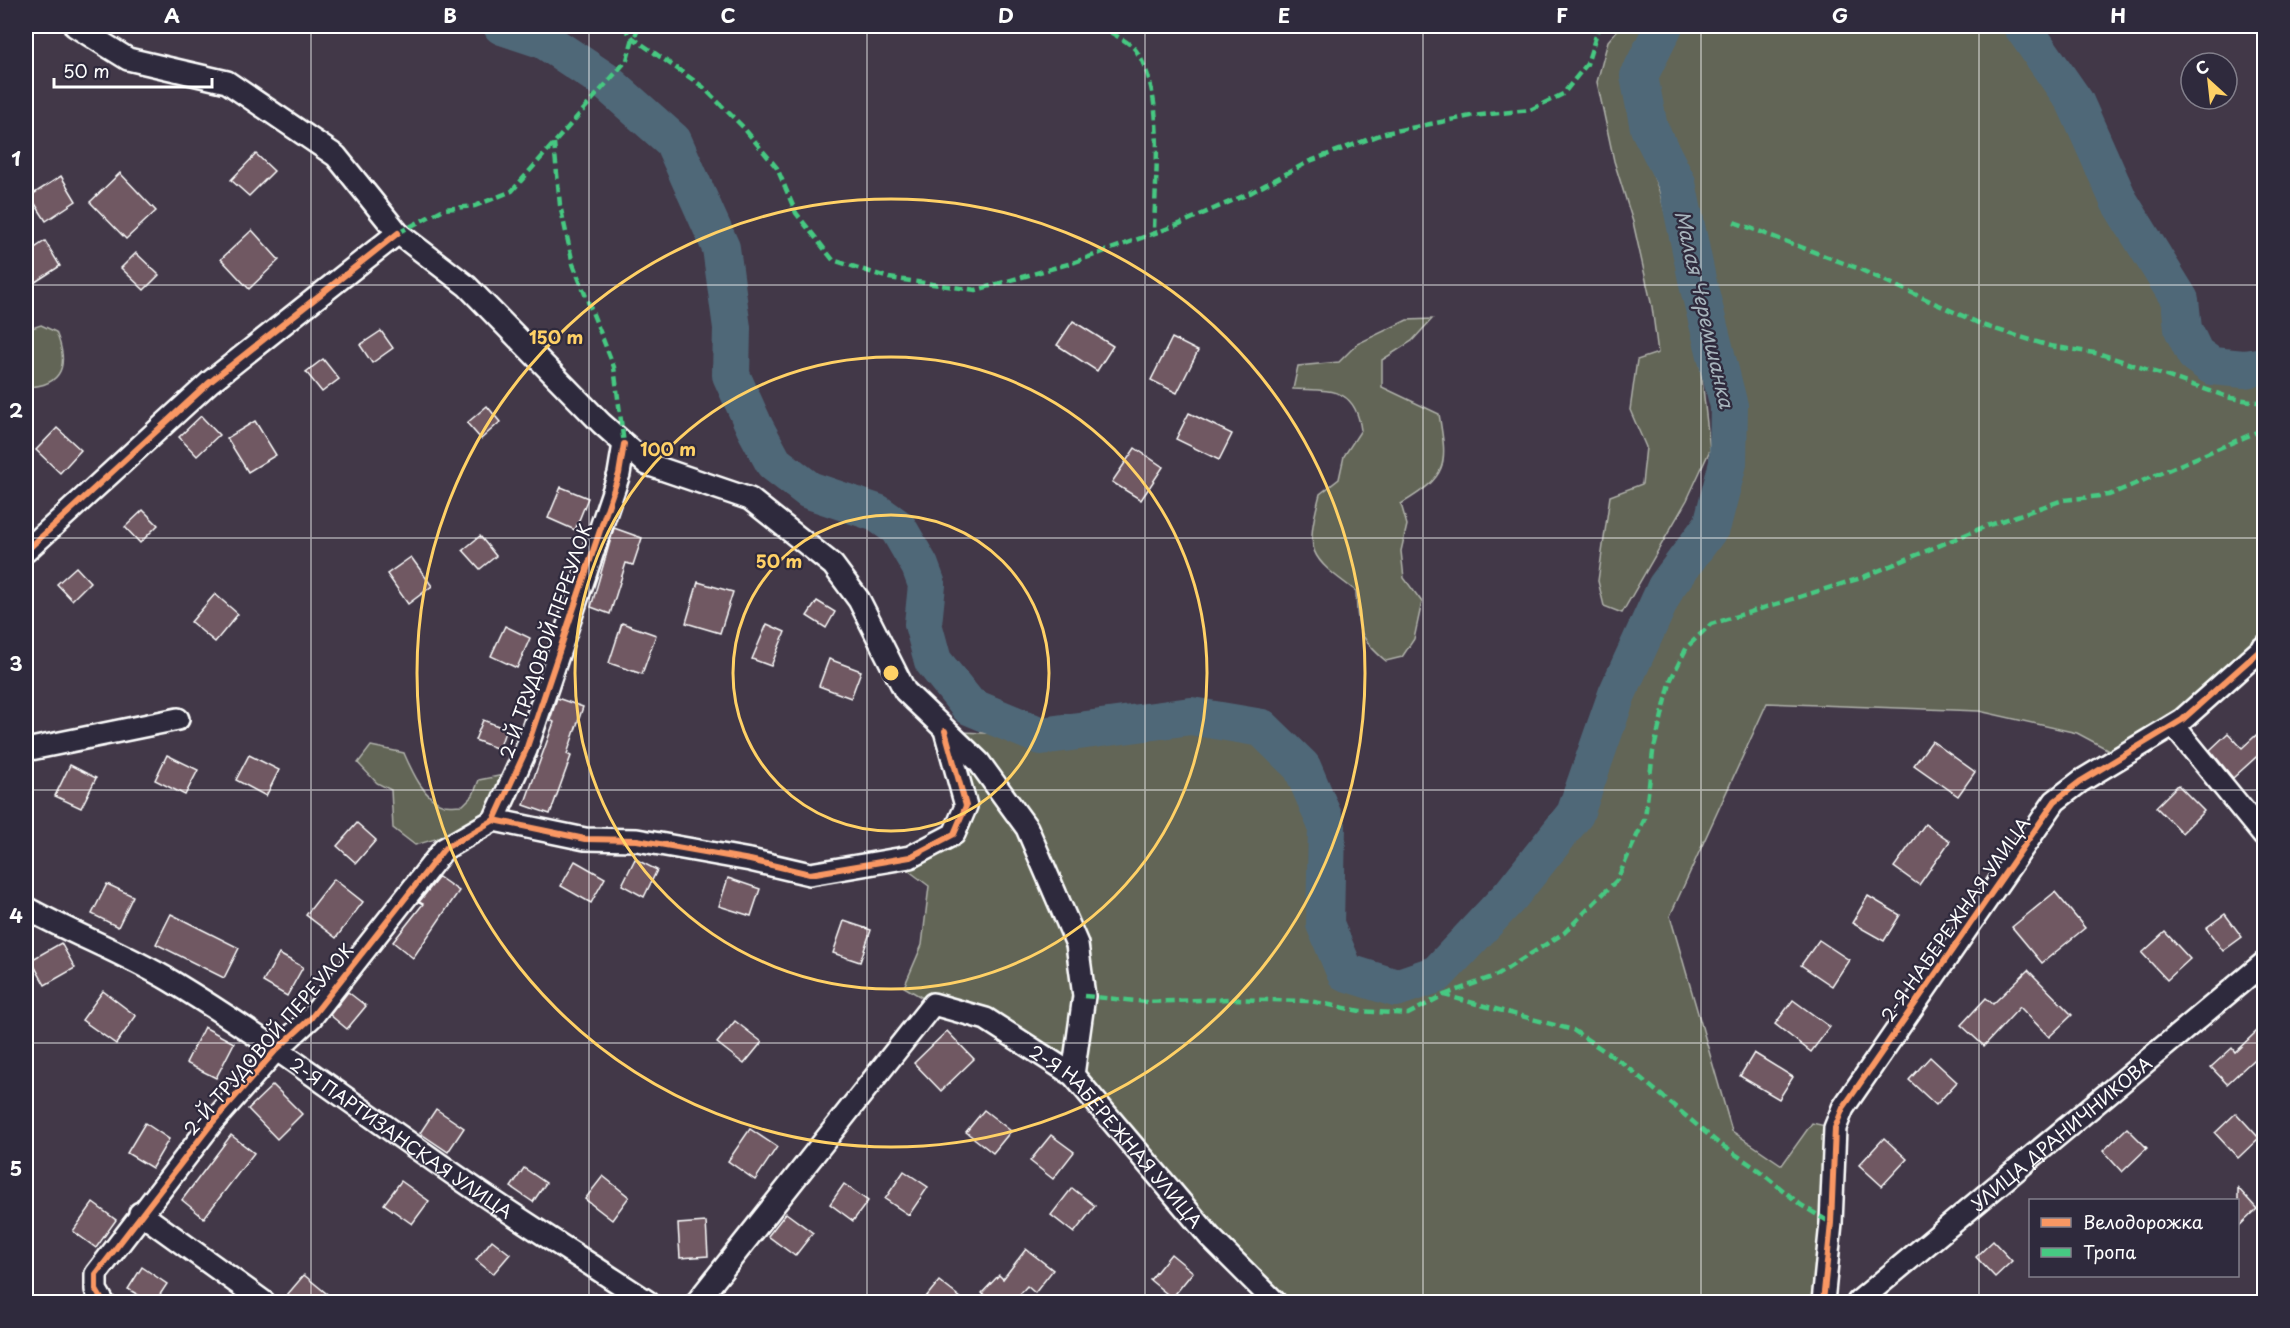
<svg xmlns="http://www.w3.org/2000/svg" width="2290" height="1328" font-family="'Playpen Sans',sans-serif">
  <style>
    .green { fill: #626557; stroke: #b0b2ab; stroke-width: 1.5 }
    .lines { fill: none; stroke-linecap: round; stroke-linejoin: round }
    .river { stroke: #4f6878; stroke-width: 38 }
    .building { fill: #6f5862; stroke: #fff; stroke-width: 1.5 }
    .minor-casing { stroke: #fff; stroke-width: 26 }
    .minor { stroke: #2f2a3d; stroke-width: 21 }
    .quiet { stroke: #46c982; stroke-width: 4.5; stroke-dasharray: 9 4.5; stroke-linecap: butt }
    .cycleway-casing { stroke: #2f2a3d; stroke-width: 10 }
    .cycleway { stroke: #f99763; stroke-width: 6 }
    .grid { fill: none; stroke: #fff; stroke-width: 1.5; stroke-opacity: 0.55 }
    .ring { fill: none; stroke: #ffd166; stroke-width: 3 }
    .labels { text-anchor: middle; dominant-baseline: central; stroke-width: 4.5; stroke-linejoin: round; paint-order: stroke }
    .street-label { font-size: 18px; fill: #fff; stroke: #2f2a3d }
    .water-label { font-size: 20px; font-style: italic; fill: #a7b4bc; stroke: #2f2a3d }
    .centre { fill: #ffd166; stroke: #2f2a3d; stroke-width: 3 }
    .ring-label { font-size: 18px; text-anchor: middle; font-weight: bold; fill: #ffd166; stroke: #2f2a3d; stroke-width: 4.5; stroke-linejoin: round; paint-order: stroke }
    .neatline { fill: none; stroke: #fff; stroke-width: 2 }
    .grid-label { font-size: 20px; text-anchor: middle; font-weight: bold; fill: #fff }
  </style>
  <rect width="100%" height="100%" fill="#423848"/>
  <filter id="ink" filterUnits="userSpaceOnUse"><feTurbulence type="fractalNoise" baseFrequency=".0167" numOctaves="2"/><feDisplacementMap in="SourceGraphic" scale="12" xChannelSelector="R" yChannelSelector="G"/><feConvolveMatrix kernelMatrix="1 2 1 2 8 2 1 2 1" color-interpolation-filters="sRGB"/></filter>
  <g filter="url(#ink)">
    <g class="green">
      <path d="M1621 26H1648L1625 81 1637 136 1659 190 1682 275 1700 362 1710 450 1687 500 1622 613 1604 606 1598 581 1610 496 1642 484 1646 447 1630 410 1637 360 1658 353 1652 307 1633 222 1614 161 1597 82 1608 41Z"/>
      <path d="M1664 26H2022L2075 102 2119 201 2180 300 2183 329 2195 354 2212 366 2244 369 2264 366V647L2122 757 2077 733 1979 711 1767 703 1670 916 1732 1131 1782 1165 1812 1123 1835 1128 1823 1302H1275L1073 1075 933 1004 904 987 922 945 929 886 905 868 966 806 945 731 1041 736 1191 716 1262 728 1302 767 1327 826 1324 870 1332 942 1345 972 1396 988 1437 974 1511 895 1575 814 1617 694 1666 587 1712 525 1728 463 1729 406 1698 284 1677 183 1649 128 1639 76Z"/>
      <path d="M1432 319 1412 341 1382 360V387L1439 414C1448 466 1448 476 1401 504L1407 525 1401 551 1404 578 1422 602 1414 639 1402 657 1386 661C1357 637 1358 628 1356 591 1308 556 1305 552 1320 494L1339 479 1344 456 1361 430C1355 386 1330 391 1293 389L1298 366 1339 362 1357 344 1407 320Z"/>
      <path d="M41 325 56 332C69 364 64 386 26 387V330Z"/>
      <path d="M371 746 404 753C411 769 424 800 444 805 449 806 457 805 463 805L473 795 479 780 504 775C494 822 457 833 415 845L393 828 391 790 377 783 358 763Z"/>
    </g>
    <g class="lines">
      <g class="river">
        <path d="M502 26 544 40 604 80 673 141 721 248 732 328 731 375 755 428 774 463 809 490 877 513 898 528 920 566 927 585 923 624 933 661 969 706 1041 736 1191 716 1262 728 1302 767 1327 826 1325 924 1345 972 1396 988 1437 974 1511 895 1575 814 1617 694 1666 587 1712 525 1728 463 1729 406 1698 284 1677 183 1649 128 1639 76 1664 26"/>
        <path d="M2022 26 2075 102 2119 201 2180 300 2183 329 2195 354 2212 366 2244 369 2264 366"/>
      </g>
    </g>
    <g class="building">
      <path d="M256 154 274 171 249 196 231 180Z"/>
      <path d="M120 173 156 211 126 239 90 202Z"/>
      <path d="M61 176 76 201 46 221 30 196Z"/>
      <path d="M252 230 279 260 249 289 221 259Z"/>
      <path d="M45 241 60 266 26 288V254Z"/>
      <path d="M136 253 159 275 144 290 121 268Z"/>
      <path d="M1073 321 1113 346 1097 371 1057 345Z"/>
      <path d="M381 331 393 348 372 363 360 345Z"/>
      <path d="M1172 338 1198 351 1177 393 1151 380Z"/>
      <path d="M323 359 339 379 322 392 306 372Z"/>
      <path d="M487 406 500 422 481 439 467 423Z"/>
      <path d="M1189 413 1232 434 1219 460 1176 439Z"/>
      <path d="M201 416 219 435 197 456 179 437Z"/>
      <path d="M255 421 276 455 248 472 227 438Z"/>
      <path d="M57 428 81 450 60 473 36 450Z"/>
      <path d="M1135 448 1163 467 1141 500 1112 482Z"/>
      <path d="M561 487 588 498 575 530 548 518Z"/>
      <path d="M143 510 158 525 140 543 125 527Z"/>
      <path d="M614 528 642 538 633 565 626 563 610 614 591 607Z"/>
      <path d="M480 536 496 556 480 569 463 550Z"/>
      <path d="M411 557 432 586 408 604 387 574Z"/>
      <path d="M76 567 90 582 72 600 57 584Z"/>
      <path d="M698 582 733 592 720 633 686 623Z"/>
      <path d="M215 594 238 614 215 642 191 622Z"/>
      <path d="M817 601 835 612 826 628 807 616Z"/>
      <path d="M622 623 656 635 642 674 609 663Z"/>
      <path d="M767 624 785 632 771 666 752 659Z"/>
      <path d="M505 626 530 638 517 668 491 656Z"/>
      <path d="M829 659 861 671 851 698 819 686Z"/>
      <path d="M557 698 583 707 567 754 571 756 550 814 524 805 554 722 550 720Z"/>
      <path d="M483 720 506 729 499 749 475 740Z"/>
      <path d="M2265 727V749L2233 778 2210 750 2228 733 2242 748Z"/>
      <path d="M1932 741 1975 772 1958 796 1914 765Z"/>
      <path d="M167 755 198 770 185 795 155 780Z"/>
      <path d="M249 755 279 770 266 796 236 780Z"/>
      <path d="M70 765 96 778 81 808 55 796Z"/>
      <path d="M2178 785 2204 811 2182 833 2156 807Z"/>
      <path d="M357 823 376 840 356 863 337 846Z"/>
      <path d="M1925 824 1950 841 1919 885 1894 867Z"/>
      <path d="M635 859 657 870 644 897 622 885Z"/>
      <path d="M575 861 605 878 591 903 561 886Z"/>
      <path d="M439 877 459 891 413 958 393 942 423 904 419 902Z"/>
      <path d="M728 878 760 889 751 916 719 906Z"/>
      <path d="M334 879 363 902 336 938 306 915Z"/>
      <path d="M107 884 133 896 118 927 92 914Z"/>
      <path d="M2055 892 2085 928 2042 963 2012 927Z"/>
      <path d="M1868 896 1900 915 1884 941 1852 923Z"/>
      <path d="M171 914 239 948 224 978 156 944Z"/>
      <path d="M2225 914 2242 937 2223 951 2206 928Z"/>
      <path d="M844 921 871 930 860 962 833 953Z"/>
      <path d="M2165 932 2190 959 2167 980 2142 953Z"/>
      <path d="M1819 940 1849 960 1832 986 1801 965Z"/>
      <path d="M61 943 75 968 45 985 31 960Z"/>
      <path d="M279 954 303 967 287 996 263 982Z"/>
      <path d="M2028 970 2072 1015 2049 1037 2020 1007 1984 1046 1961 1025 1986 998 1993 1004Z"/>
      <path d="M103 991 136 1016 116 1044 82 1020Z"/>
      <path d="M348 992 366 1006 347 1029 330 1015Z"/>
      <path d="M1793 1000 1830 1027 1811 1052 1775 1024Z"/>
      <path d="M735 1021 762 1042 744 1064 717 1043Z"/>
      <path d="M204 1027 234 1043 216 1078 186 1063Z"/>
      <path d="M947 1031 974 1059 941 1091 914 1063Z"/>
      <path d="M2257 1031 2265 1040V1049L2227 1084 2211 1067 2232 1048 2235 1052Z"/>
      <path d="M1754 1053 1793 1077 1779 1099 1740 1076Z"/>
      <path d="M1930 1057 1957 1082 1936 1105 1909 1080Z"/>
      <path d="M273 1085 302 1114 277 1139 248 1109Z"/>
      <path d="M436 1109 464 1128 448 1152 420 1133Z"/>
      <path d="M984 1110 1011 1131 993 1153 966 1132Z"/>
      <path d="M2236 1113 2259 1138 2238 1158 2215 1133Z"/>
      <path d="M145 1123 169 1139 152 1168 127 1153Z"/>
      <path d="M2127 1128 2147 1148 2122 1172 2103 1151Z"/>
      <path d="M750 1129 777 1147 755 1180 728 1161Z"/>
      <path d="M231 1135 254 1153 204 1218 182 1200Z"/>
      <path d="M1051 1135 1074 1152 1053 1179 1030 1161Z"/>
      <path d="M1884 1138 1907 1159 1882 1186 1859 1165Z"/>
      <path d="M524 1168 546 1183 533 1202 511 1187Z"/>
      <path d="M904 1171 928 1187 909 1215 885 1199Z"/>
      <path d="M603 1176 629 1197 612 1220 585 1199Z"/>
      <path d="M401 1181 429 1201 412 1224 384 1204Z"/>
      <path d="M844 1184 868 1201 853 1221 830 1204Z"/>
      <path d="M1072 1188 1095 1206 1074 1233 1051 1215Z"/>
      <path d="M2238 1188 2257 1209 2238 1227Z"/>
      <path d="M93 1203 116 1220 96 1248 73 1231Z"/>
      <path d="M786 1213 813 1233 795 1256 768 1236Z"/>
      <path d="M706 1222 708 1256 680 1258 678 1224Z"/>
      <path d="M492 1240 510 1254 493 1274 476 1260Z"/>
      <path d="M1993 1241 2012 1261 1995 1277 1976 1257Z"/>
      <path d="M1026 1249 1053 1270 1035 1293 1027 1286 1013 1302H992L982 1293 999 1275 1003 1279Z"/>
      <path d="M1171 1254 1193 1272 1172 1298 1150 1280Z"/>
      <path d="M142 1267 167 1284 155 1302H150L128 1289Z"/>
      <path d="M304 1275 337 1302H281Z"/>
      <path d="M939 1281 966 1302H922Z"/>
    </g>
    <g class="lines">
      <g class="minor-casing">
        <g id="minor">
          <path d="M75 26 128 59 227 82 336 156 398 233 467 286 601 423 647 464 750 499 833 565 859 600 905 691 979 762 1027 828 1077 944 1084 996 1073 1075"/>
          <path d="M26 551 210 382 398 233"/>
          <path d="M2174 726 2264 836"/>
          <path d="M26 750 178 719"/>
          <path d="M494 820 585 839 637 840 750 860 810 874 910 857 954 834 966 806 946 734"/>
          <path id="s1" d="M26 908C73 934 124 953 171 981 277 1045 375 1121 478 1191 534 1229 592 1265 648 1302"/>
          <path d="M140 1213 264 1302"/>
          <path d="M103 1302 96 1290V1274L212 1123 276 1050 311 1018 444 849 494 820 526 750 619 474 624 444"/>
          <path id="s2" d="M697 1302 933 1004 986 1019 1073 1075 1210 1237 1275 1302"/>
          <path d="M1823 1302 1831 1223 1835 1128 1843 1108 2055 801 2081 781 2182 720 2264 647"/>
          <path id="s3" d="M1858 1302 2264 963"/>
        </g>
      </g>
      <use href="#minor" class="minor"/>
      <g class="quiet">
        <path d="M623 26 633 38 702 86 743 127 777 168 796 213 833 260 889 278 976 290 1075 262 1177 225 1250 193 1310 161 1385 133 1471 116 1530 110 1563 94 1587 64 1599 26"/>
        <path d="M1099 26C1110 33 1130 41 1137 52 1166 97 1155 179 1154 232"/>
        <path d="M554 143 560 205 573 264 614 367 624 444"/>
        <path d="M1734 222 1857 268 1985 326 2050 346 2101 354 2231 398 2264 403"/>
        <path d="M398 233 444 209 475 206 512 191 627 60 633 38 641 26"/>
        <path d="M1444 995 1497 975 1564 933 1617 880 1645 818 1653 752 1671 679 1687 647 1711 624 1861 578 1984 527 2063 500 2109 495 2264 429"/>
        <path d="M1084 996 1147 1002 1229 999 1310 1001 1360 1011 1408 1014 1444 995 1573 1030 1624 1064 1717 1142 1757 1169 1801 1205 1831 1223"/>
      </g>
      <g class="cycleway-casing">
        <g id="cycleway">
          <path d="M26 551 210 382 398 233"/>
          <path d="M494 820 585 839 637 840 750 860 810 874 910 857 954 834 966 806 945 731"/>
          <path d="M103 1302 96 1290V1274L212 1123 276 1050 311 1018 444 849 494 820 526 750 619 474 624 444"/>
          <path d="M1823 1302 1831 1223 1835 1128 1843 1108 2055 801 2081 781 2182 720 2264 647"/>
        </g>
      </g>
      <use href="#cycleway" class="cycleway"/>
    </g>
  </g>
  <path class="grid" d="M311 26V1302M589 26V1302M867 26V1302M1145 26V1302M1423 26V1302M1701 26V1302M1979 26V1302M26 285H2264M26 538H2264M26 790H2264M26 1043H2264"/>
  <g class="ring">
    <circle cx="891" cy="673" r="158"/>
    <circle cx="891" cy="673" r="316"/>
    <circle cx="891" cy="673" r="474"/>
  </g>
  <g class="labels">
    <g class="street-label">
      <text transform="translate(545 641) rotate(-71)">2-Й ТРУДОВОЙ ПЕРЕУЛОК</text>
      <text transform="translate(1955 919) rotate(-55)">2-Я НАБЕРЕЖНАЯ УЛИЦА</text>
      <text transform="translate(268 1039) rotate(-49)">2-Й ТРУДОВОЙ ПЕРЕУЛОК</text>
      <text stroke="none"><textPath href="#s3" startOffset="264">УЛИЦА ДРАНИЧНИКОВА</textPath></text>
      <text stroke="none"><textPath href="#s2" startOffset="612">2-Я НАБЕРЕЖНАЯ УЛИЦА</textPath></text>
      <text stroke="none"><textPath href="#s1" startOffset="441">2-Я ПАРТИЗАНСКАЯ УЛИЦА</textPath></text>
    </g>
    <g class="water-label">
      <text transform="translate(1705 309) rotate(77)">Малая Черемшанка</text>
    </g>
  </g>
  <circle cx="891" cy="673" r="9" class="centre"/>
  <g class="ring-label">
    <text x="556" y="344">150 m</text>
    <text x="668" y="456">100 m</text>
    <text x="779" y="568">50 m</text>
  </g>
  <rect width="2290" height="1328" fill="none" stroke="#2f2a3d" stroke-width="66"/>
  <rect x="2029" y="1199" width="210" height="78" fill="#2f2a3d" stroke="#827f8b" stroke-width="1.5"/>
  <rect x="2041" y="1218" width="30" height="9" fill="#f99763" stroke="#827f8b" stroke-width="1.5"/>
  <text x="2083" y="1229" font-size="18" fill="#ffffff">Велодорожка</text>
  <rect x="2041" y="1248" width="30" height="9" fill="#46c982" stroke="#827f8b" stroke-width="1.5"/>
  <text x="2083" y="1259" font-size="18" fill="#ffffff">Тропа</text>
  <g transform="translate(2209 81) rotate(333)"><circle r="28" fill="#2f2a3d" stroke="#827f8b" stroke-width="1.5"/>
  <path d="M0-4.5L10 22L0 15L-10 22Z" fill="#ffd166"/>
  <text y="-9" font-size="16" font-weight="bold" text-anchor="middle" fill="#ffffff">С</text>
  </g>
  <path d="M54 78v9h158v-9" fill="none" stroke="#ffffff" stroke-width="3"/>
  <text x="63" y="78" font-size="18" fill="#ffffff" stroke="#2f2a3d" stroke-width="4.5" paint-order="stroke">50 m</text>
  <rect x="33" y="33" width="2224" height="1262" class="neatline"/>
  <g class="grid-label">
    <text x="172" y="23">A</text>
    <text x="450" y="23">B</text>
    <text x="728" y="23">C</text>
    <text x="1006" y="23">D</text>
    <text x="1284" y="23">E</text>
    <text x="1562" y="23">F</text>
    <text x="1840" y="23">G</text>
    <text x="2118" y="23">H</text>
    <text x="16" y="166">1</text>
    <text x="16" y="418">2</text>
    <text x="16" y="671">3</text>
    <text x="16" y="923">4</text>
    <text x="16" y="1176">5</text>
  </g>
</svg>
